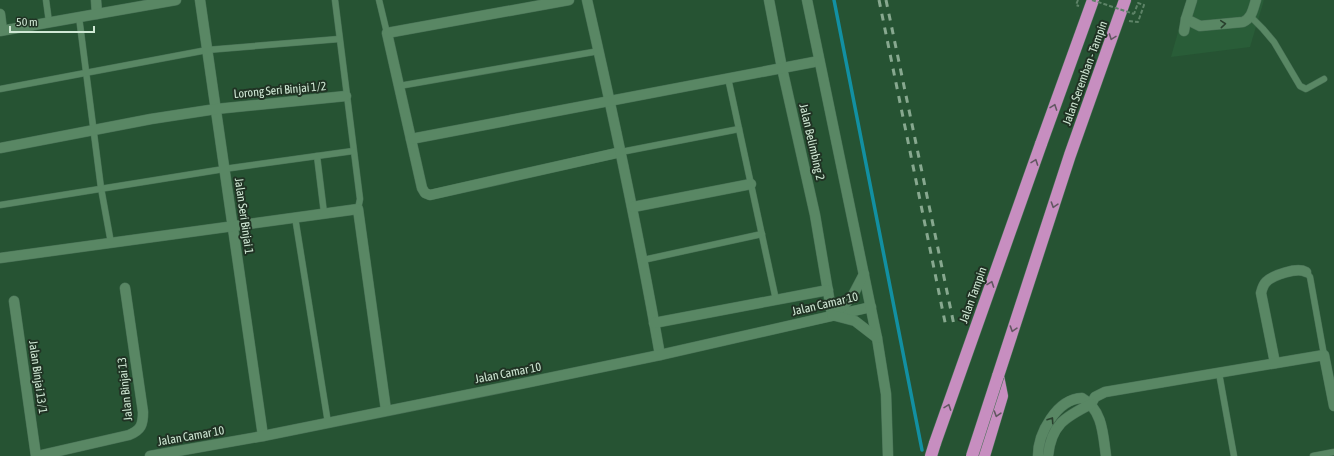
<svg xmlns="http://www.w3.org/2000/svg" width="1334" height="456" font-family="'Asap Condensed',sans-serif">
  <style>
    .built { fill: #295d38 }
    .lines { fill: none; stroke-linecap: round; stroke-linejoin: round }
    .stream { stroke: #1290a2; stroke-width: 3.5 }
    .lane-casing { stroke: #487055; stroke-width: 7 }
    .street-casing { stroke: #487055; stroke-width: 11 }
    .secondary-casing { stroke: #487055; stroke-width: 11 }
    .highway-casing { stroke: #487055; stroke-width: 13 }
    .path { stroke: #5d8367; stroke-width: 2; stroke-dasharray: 4 2; stroke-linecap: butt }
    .lane { stroke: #598764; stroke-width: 6 }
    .street { stroke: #598764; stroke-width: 10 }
    .secondary { stroke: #598764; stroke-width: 10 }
    .highway { stroke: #c78ec0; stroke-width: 12 }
    .rail { stroke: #87a88f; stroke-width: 3; stroke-dasharray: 7 7; stroke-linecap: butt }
    .highway-bridge-casing { stroke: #487055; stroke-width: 13; stroke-linecap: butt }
    .path-bridge { stroke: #5d8367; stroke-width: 2; stroke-dasharray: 4 2; stroke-linecap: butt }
    .highway-bridge { stroke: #c78ec0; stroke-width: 12 }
    .oneway { stroke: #29402e }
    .oneway2 { stroke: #635762 }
    .labels { text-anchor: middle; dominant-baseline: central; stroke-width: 4; stroke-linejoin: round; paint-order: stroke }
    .street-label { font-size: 12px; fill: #d0e8d5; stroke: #203324 }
  </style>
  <rect width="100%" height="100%" fill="#265333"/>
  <path class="built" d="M1187 0H1264L1250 47 1171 57Z"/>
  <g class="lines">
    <path class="stream" d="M834 0 922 450"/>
    <g class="lane-casing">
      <g id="lane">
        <path d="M46 0 49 22"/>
        <path d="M335 0 360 199 358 209"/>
        <path d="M379 0 387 33"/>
        <path d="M79 17 101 188 111 243"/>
        <path d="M1251 17 1263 29 1274 42 1300 86 1306 89 1324 79"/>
        <path d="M728 78 776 300"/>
        <path d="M399 86 599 51"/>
        <path d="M0 89 207 50 339 39"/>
        <path d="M621 152 739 129"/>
        <path d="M317 156 324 213"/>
        <path d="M0 205 224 169 353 151"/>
        <path d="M295 217 328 423"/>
        <path d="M643 260 762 234"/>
        <path d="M1306 272 1310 277 1324 355"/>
        <path d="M1219 373 1234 456"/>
        <path d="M1313 456 1334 452"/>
      </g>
    </g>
    <g class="street-casing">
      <g id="street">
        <path d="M96 0 97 14"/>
        <path d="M200 0 263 436"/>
        <path d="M569 0 387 33 422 188 425 193 430 195 621 152"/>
        <path d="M587 0C614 118 639 236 660 355"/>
        <path d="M769 0 782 68 815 215 832 315"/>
        <path d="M0 14 2 30"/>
        <path d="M1186 19 1200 26 1243 22C1252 18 1253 9 1256 0"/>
        <path d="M0 31 176 0"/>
        <path d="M1184 31 1186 19 1192 0"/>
        <path d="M411 139 819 61"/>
        <path d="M0 148 151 119 216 109 346 96"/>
        <path d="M633 207 751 184"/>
        <path d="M0 258 358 209 386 410"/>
        <path d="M14 301 36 456"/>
        <path d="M654 323 828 290"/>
        <path d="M1275 363 1261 293C1262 289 1263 285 1266 282 1273 275 1297 267 1306 272"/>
        <path d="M1091 404 1095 397 1105 392 1324 355 1334 406"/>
        <path d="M37 456 129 435C141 430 143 425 143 412L125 288"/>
        <path d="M150 456 263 436 520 384 660 355 871 307"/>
      </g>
    </g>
    <g class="secondary-casing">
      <g id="secondary">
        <path d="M807 0 877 338 886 394 888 456"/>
        <path d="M832 315 842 307 853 295 864 274"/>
        <path d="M832 315 855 321 877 338"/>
        <path d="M1038 456C1038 433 1057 399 1082 398 1103 410 1103 435 1106 456"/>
        <path d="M1048 456C1051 425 1065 417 1091 404"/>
      </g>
    </g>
    <g class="highway-casing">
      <g id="highway">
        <path d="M1041 144 1093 0"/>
        <path d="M931 456 935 443"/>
        <path d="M984 456 1002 396 998 376 1070 155 1125 0"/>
      </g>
    </g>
    <g class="path">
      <path d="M1078 0 1076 5 1079 6"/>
      <path d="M1129 21 1138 22 1144 5 1138 3 1134 14"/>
    </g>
    <use href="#lane" class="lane"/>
    <use href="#street" class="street"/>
    <use href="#secondary" class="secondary"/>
    <use href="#highway" class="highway"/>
    <g class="rail">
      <path d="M879 0 946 327"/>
      <path d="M886 0 954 325"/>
    </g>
    <g class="highway-bridge-casing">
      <g id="highway-bridge">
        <path d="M935 443 1041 144"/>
        <path d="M972 456 998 376"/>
      </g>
    </g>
    <path class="path-bridge" d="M1092 0 1134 14"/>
    <use href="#highway-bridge" class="highway-bridge"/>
  </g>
  <defs><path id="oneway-chevron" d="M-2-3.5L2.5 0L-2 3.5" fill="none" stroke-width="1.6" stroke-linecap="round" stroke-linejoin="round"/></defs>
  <g class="oneway">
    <use href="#oneway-chevron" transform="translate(1223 24) rotate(-5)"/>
    <use href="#oneway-chevron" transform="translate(1051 420) rotate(-56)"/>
  </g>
  <g class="oneway2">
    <use href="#oneway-chevron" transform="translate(1112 37) rotate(110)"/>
    <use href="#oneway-chevron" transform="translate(1054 107) rotate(-70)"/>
    <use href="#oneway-chevron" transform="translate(1035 162) rotate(-70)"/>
    <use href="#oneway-chevron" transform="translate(1054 205) rotate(108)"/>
    <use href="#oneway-chevron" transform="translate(991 284) rotate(-70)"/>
    <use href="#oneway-chevron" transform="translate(1013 329) rotate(108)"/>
    <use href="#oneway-chevron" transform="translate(948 407) rotate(-70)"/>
    <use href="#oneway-chevron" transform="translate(997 414) rotate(107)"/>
  </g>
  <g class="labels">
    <g class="street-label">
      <text transform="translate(1085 73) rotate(-70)">Jalan Seremban - Tampin</text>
      <text transform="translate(280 90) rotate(-5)">Lorong Seri Binjai 1/2</text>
      <text transform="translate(812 142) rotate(77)">Jalan Belimbing 2</text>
      <text transform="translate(244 216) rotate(82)">Jalan Seri Binjai 1</text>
      <text transform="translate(973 295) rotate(-70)">Jalan Tampin</text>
      <text transform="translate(825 304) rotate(-13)">Jalan Camar 10</text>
      <text transform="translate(508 373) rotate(-11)">Jalan Camar 10</text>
      <text transform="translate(38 377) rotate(82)">Jalan Binjai 13/1</text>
      <text transform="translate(125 389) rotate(-96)">Jalan Binjai 13</text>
      <text transform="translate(191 436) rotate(-10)">Jalan Camar 10</text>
    </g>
  </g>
  <path d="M10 26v6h84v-6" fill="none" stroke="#d0e8d5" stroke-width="2"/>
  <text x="16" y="26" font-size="12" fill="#d0e8d5" stroke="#203324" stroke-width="3" paint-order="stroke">50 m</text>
</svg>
